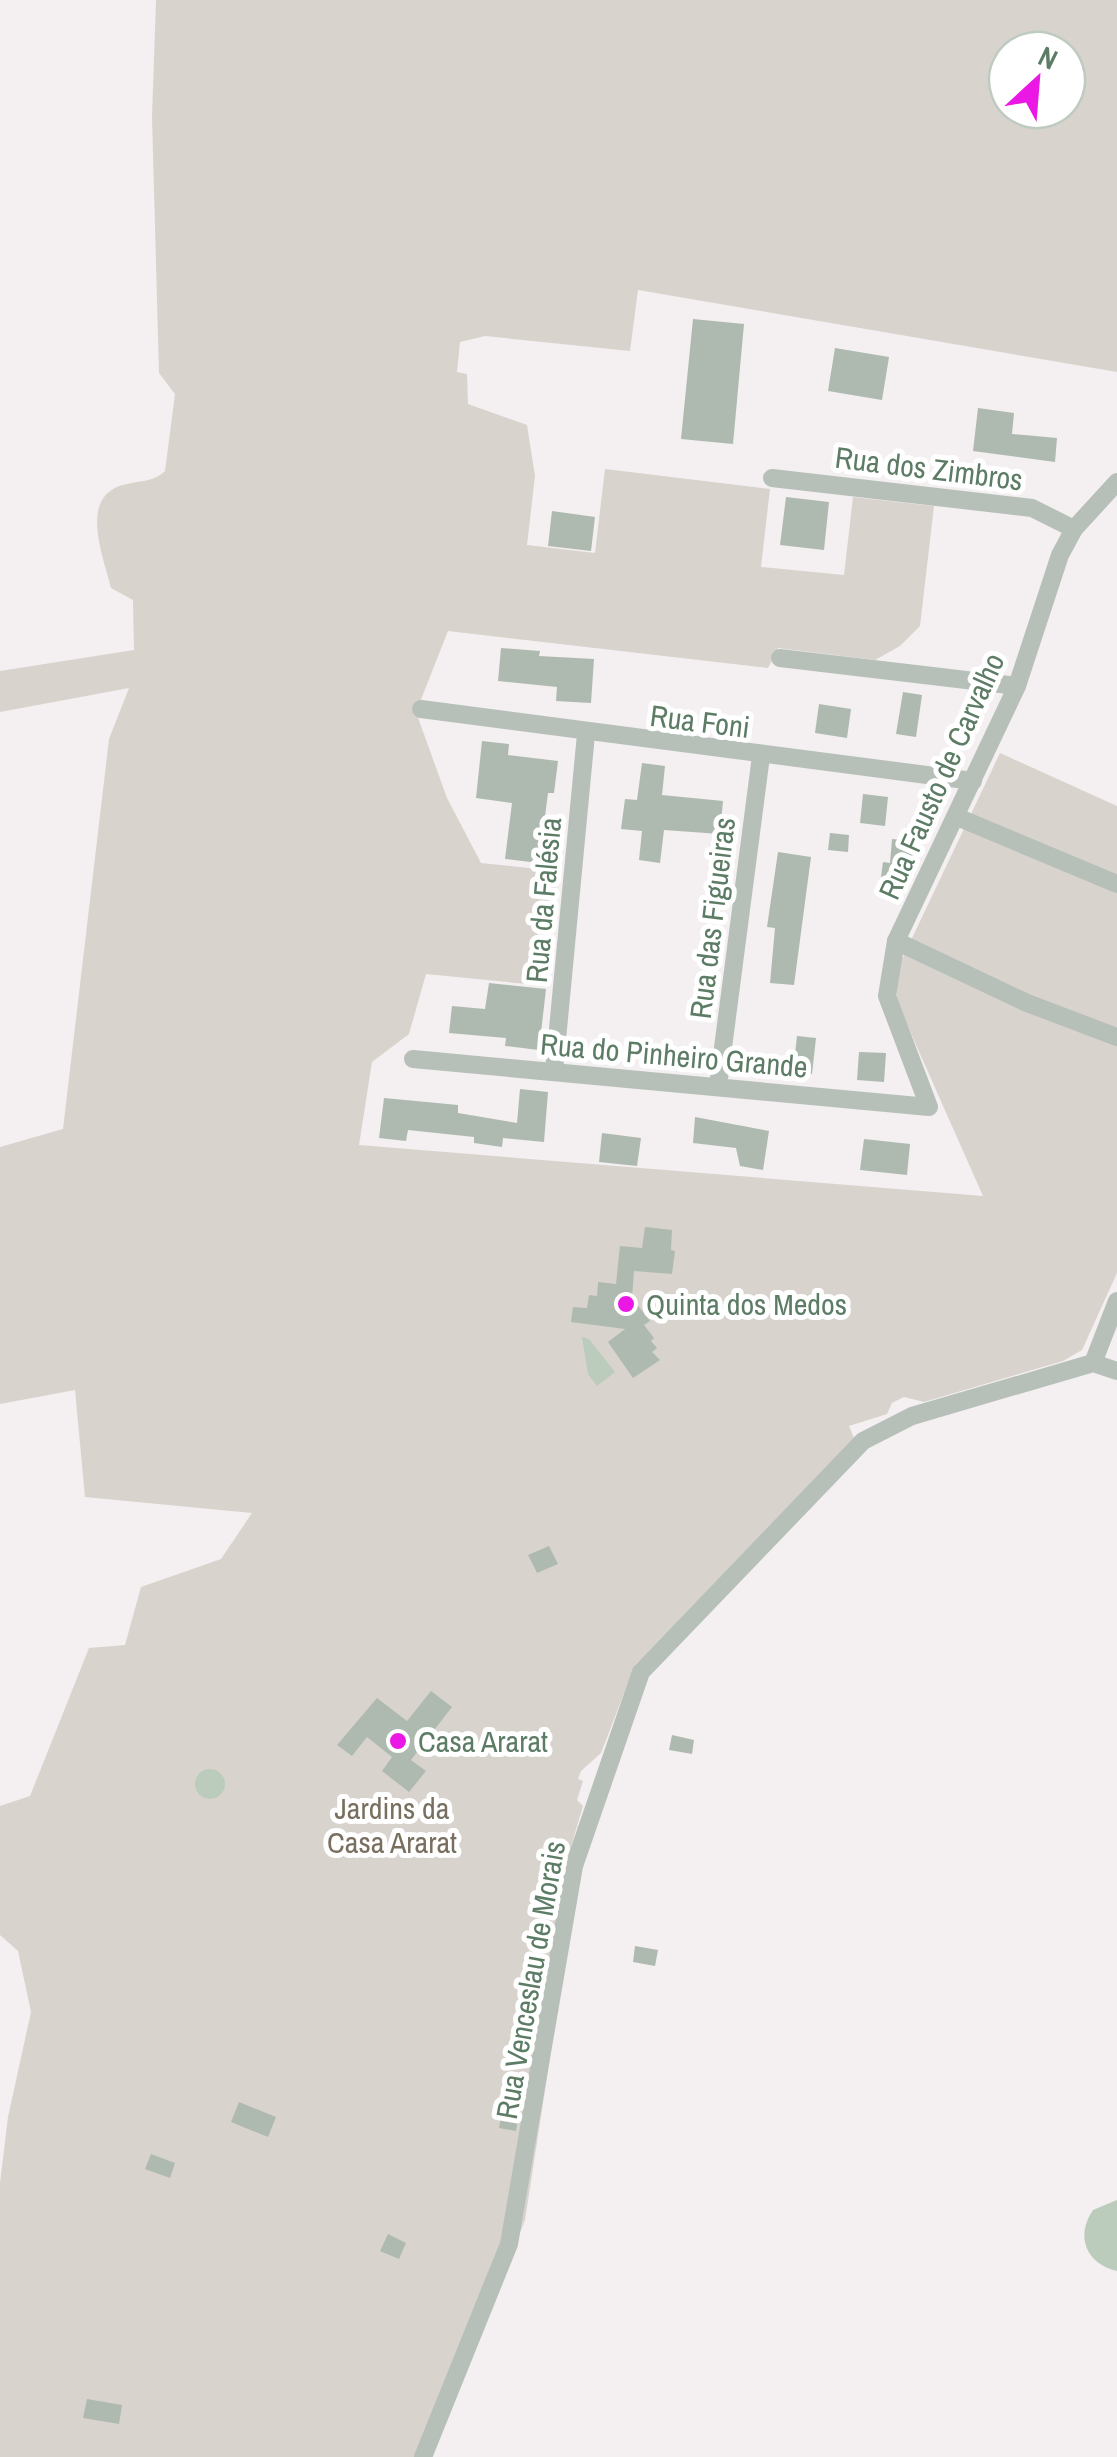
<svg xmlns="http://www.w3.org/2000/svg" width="1117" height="2457" font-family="'Archivo Narrow',sans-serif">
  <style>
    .green { fill: #d9d3ce; fill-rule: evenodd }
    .water { fill: #bbccbc }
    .building { fill: #aebab0 }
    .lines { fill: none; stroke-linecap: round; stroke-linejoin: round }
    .minor { stroke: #b6c0b9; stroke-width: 18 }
    .poi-dot { fill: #eb18e5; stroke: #fff; stroke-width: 4 }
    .labels { text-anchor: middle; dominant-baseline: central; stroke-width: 10; stroke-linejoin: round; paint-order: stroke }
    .street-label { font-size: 30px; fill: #5d7c65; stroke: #fff }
    .poi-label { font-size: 30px; fill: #5d7c65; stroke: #fff; text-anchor: start }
    .park-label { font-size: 30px; fill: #796f60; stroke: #fff }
  </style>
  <rect width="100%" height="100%" fill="#f4eff0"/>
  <path class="green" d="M156 0H1117V372L638 290 630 351 485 336 460 342 457 372 467 374 468 404 527 425 535 476 527 545 595 553 605 469 770 489 761 567 844 575 853 497 934 506 920 626 900 646 875 660 778 648 768 668 448 631 416 712 447 798 481 863 557 871 547 986 426 974 409 1034 372 1062 359 1145 983 1196 897 1002 895 974 1000 753 1117 806V1273L1082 1350 1063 1361 924 1402 904 1397 892 1403 887 1414 849 1426 854 1438 635 1665 601 1753 581 1771 578 1779 583 1781 577 1800 583 1806 567 1860 536 2032H554L525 2220 431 2457H0V2183L8 2117 31 2012 18 1951 0 1935V1806L30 1796 89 1648 125 1645 141 1587 221 1559 252 1513 85 1497 75 1390 0 1404V1147L63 1129 109 739 129 688 0 712V671L134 650 133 600 111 588C103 555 77 494 127 484 140 481 156 481 165 471L175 394 159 373 152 117ZM1007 50H1067V110H1007Z"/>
  <g class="water">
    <path d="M582 1337 589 1339 615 1372 597 1386 588 1374Z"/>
    <circle cx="210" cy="1784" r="15"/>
    <path d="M1117 2200V2271C1086 2264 1075 2236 1093 2210Z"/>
  </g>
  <g class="building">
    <path d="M693 319 744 324 733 444 681 439Z"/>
    <path d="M835 348 889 357 882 400 828 391Z"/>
    <path d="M978 408 1014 413 1012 434 1057 438 1055 462 973 451Z"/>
    <path d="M786 497 829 502 824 550 780 545Z"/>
    <path d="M552 511 595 517 591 551 548 546Z"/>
    <path d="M501 648 540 651 539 656 594 659 591 703 556 701 557 687 498 681Z"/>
    <path d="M903 692 922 695 916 737 896 734Z"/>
    <path d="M819 704 851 709 847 738 815 733Z"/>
    <path d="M482 741 509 744 508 755 558 761 554 793H548L539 863 505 859 512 803 476 798Z"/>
    <path d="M642 763 665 766 662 795 723 801 720 834 664 830 660 863 639 860 642 831 621 829 625 799 637 800Z"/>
    <path d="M863 794 888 797 885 826 860 823Z"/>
    <path d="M830 833 849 835 848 852 828 850Z"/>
    <path d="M892 839 915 841 914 857 907 856 902 895 879 892 883 862 890 863Z"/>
    <path d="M778 852 811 857 794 985 770 983 775 928 767 927Z"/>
    <path d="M489 983 546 989 539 1050 505 1046 506 1038 449 1033 452 1006 485 1009Z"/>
    <path d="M797 1036 816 1038 812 1074 793 1072Z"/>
    <path d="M859 1052 886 1053 884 1082 857 1080Z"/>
    <path d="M520 1089 548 1092 544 1142 503 1138 502 1147 474 1143V1137L408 1130 406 1141 379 1138 384 1098 458 1105V1113L517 1123Z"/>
    <path d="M695 1117 769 1131 763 1170 740 1166 736 1148 693 1143Z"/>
    <path d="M602 1133 641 1138 637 1166 599 1162Z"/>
    <path d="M864 1139 910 1144 907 1175 860 1170Z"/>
    <path d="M645 1227 672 1230 671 1250 675 1251 672 1274 634 1271 632 1298 650 1321 644 1325 654 1338 651 1341 657 1348 652 1352 660 1360 633 1378 608 1342 625 1329 571 1322 573 1307 587 1308 589 1295 597 1296 598 1282 616 1284 620 1246 642 1248Z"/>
    <path d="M549 1546 558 1564 537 1573 528 1555Z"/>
    <path d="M431 1691 452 1707 411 1760 426 1771 409 1792 382 1771 392 1757 367 1737 352 1756 337 1745 377 1698 407 1721Z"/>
    <path d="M672 1735 694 1740 692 1754 669 1750Z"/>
    <path d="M635 1946 658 1950 655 1966 633 1962Z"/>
    <path d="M509 2075 525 2078 516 2131 499 2128Z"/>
    <path d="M239 2102 276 2117 268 2137 231 2122Z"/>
    <path d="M151 2154 175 2163 170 2178 145 2169Z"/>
    <path d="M388 2234 406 2243 399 2259 380 2251Z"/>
    <path d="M87 2399 122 2405 119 2424 83 2418Z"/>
  </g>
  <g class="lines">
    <g class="minor">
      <path d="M772 478 1032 508 1074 529"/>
      <path d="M780 658 1017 686"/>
      <path d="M421 709 973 781"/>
      <path d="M957 817 1117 884"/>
      <path d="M896 941 1027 1003 1117 1037"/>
      <path d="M413 1059 929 1107 887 996 896 941 1017 686 1060 555 1074 529 1117 482"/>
      <path d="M554 1071 586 734"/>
      <path d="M718 1086 761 756"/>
      <path d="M1093 1363 1117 1301"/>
      <path d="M423 2457 509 2244 574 1866 641 1672 863 1441 912 1416 1093 1363 1117 1371"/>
    </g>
  </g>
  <g class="poi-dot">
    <circle cx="626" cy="1304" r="10"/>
    <circle cx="398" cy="1741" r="10"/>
  </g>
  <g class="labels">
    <g class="street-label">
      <text transform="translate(929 468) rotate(7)">Rua dos Zimbros</text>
      <text transform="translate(700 721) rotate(7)">Rua Foni</text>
      <text transform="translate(941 776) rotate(-66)">Rua Fausto de Carvalho</text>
      <text transform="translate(543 900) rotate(-85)">Rua da Falésia</text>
      <text transform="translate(712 918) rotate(-83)">Rua das Figueiras</text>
      <text transform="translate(674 1055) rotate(5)">Rua do Pinheiro Grande</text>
      <text transform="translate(530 1980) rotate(-80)">Rua Venceslau de Morais</text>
    </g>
    <g class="poi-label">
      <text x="646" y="1304">Quinta dos Medos</text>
      <text x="418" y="1741">Casa Ararat</text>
    </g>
    <g class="park-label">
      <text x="392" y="1808">Jardins da<tspan x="392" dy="34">Casa Ararat</tspan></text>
    </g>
  </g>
  <g transform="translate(1037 80) rotate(26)"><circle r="48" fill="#ffffff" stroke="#becbc1" stroke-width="2.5"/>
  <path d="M0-8L18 38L0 25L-18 38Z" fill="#eb18e5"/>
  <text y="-15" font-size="28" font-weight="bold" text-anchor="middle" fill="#5d7c65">N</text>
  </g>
</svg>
